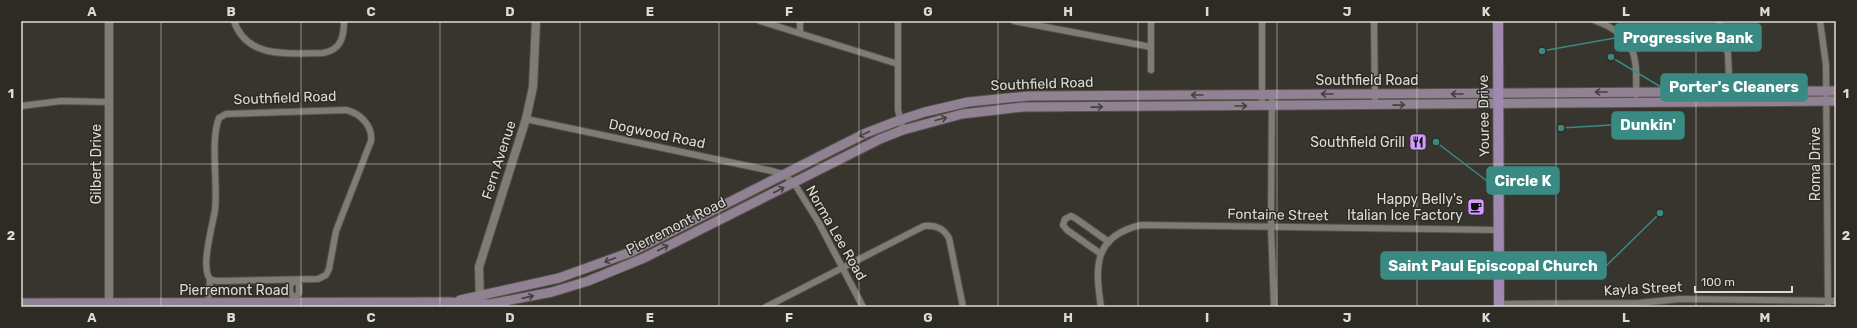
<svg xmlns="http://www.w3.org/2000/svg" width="1857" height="328" font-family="Rubik,sans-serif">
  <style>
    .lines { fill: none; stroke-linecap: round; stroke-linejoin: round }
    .minor-casing { stroke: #54524b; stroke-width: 8 }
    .tertiary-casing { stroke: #54524b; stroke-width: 10 }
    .secondary-casing { stroke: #54524b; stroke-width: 11 }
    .primary-casing { stroke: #54524b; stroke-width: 12 }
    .minor { stroke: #7f7c73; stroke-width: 6 }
    .tertiary { stroke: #7f7c73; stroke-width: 8 }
    .secondary { stroke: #908292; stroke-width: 9 }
    .primary { stroke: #a088b0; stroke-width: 10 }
    .oneway { stroke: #464140 }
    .grid { fill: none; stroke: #dddbd6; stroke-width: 1; stroke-opacity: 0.55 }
    .labels { text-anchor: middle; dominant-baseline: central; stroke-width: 3; stroke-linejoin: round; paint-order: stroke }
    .street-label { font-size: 14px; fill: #dddbd6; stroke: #2d2b24 }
    .poi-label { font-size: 14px; fill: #dddbd6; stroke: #2d2b24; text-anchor: end }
    .leader { fill: none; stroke: #388a83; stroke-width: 1.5 }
    .callout-dot { fill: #388a83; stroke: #2d2b24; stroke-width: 1.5 }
    .callout { fill: #388a83; stroke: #388a83; stroke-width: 1.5 }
    .callout-label { font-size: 15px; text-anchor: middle; font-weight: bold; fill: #fff }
    .neatline { fill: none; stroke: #dddbd6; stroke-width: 1.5 }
    .grid-label { font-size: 13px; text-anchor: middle; font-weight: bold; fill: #dddbd6 }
  </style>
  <rect width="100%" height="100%" fill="#37352d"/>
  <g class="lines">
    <g class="minor-casing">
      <g id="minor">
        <path d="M234 21C247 60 290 53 323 53 341 50 344 37 344 21"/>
        <path d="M760 21 898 64"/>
        <path d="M898 21V110L903 130"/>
        <path d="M1014 21 1151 47"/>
        <path d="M1151 21V70"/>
        <path d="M1374 21 1375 105"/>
        <path d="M1596 21C1637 36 1637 57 1636 95"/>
        <path d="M1719 21 1728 54 1730 102"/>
        <path d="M1820 21 1826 65 1828 307"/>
        <path d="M800 33V21"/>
        <path d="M1272 94 1271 227 1274 307"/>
        <path d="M21 106 61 101 109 102"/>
        <path d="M1262 106V21"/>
        <path d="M346 110C360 113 373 126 371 141L336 231 329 269 326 275 318 279 216 281 210 279C200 267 213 224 215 210 218 185 210 140 219 118L226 114Z"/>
        <path d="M526 119 772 171 783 174 794 183 819 223 863 307"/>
        <path d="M1101 254 1067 230 1063 225 1065 219 1071 216 1075 218 1109 242"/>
        <path d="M295 298 290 293V285L295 280 299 285V293L295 298V304"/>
        <path d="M208 304 210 279"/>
        <path d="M1499 304 1639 303 1680 299 1836 301"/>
        <path d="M766 307 924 226C936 225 943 228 949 238L963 307"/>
        <path d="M1101 307C1095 267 1093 236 1141 225L1499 230"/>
      </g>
    </g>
    <g class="tertiary-casing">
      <g id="tertiary">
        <path d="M109 21V307"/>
        <path d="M480 302 479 267 526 119 533 87 536 21"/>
      </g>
    </g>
    <g class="secondary-casing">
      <g id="secondary">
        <path d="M460 300 559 278 631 252 836 148 866 133 900 120 925 112 968 102 1029 96 1836 91"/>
        <path d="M21 303 448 302 490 304 552 292 588 281 644 258 880 139 903 130 962 114 1023 107 1836 101"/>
      </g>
    </g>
    <g class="primary-casing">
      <path id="primary" d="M1498 21 1499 307"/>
    </g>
    <use href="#minor" class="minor"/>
    <use href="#tertiary" class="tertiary"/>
    <use href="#secondary" class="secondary"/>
    <use href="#primary" class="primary"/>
  </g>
  <defs><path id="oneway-shaft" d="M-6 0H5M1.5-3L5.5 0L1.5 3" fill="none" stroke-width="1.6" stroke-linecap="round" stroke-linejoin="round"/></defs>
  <g class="oneway">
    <use href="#oneway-shaft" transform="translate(1601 92) rotate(180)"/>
    <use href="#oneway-shaft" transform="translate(1327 94) rotate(180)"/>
    <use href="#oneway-shaft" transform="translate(1457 94) rotate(-180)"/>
    <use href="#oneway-shaft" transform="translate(1197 95) rotate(180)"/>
    <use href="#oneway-shaft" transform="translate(1399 105) rotate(-1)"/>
    <use href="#oneway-shaft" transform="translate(1241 106)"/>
    <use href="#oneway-shaft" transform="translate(1097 107) rotate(-1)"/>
    <use href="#oneway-shaft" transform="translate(941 119) rotate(-14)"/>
    <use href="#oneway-shaft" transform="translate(864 134) rotate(155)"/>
    <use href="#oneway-shaft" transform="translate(779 190) rotate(-27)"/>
    <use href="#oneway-shaft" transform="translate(663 248) rotate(-27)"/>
    <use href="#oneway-shaft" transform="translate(610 260) rotate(159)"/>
    <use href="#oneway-shaft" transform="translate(528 297) rotate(-13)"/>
  </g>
  <path class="grid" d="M161 21V307M301 21V307M440 21V307M580 21V307M719 21V307M859 21V307M998 21V307M1138 21V307M1277 21V307M1417 21V307M1556 21V307M1696 21V307M21 164H1836"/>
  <defs>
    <g id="restaurant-square" transform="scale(0.9)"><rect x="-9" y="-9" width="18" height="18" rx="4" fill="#d09dfe" stroke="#2d2b24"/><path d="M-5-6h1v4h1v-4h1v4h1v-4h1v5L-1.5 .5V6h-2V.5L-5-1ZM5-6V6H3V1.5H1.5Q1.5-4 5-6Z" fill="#111"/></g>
    <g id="cafe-square" transform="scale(0.9)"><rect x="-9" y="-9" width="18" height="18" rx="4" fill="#d09dfe" stroke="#2d2b24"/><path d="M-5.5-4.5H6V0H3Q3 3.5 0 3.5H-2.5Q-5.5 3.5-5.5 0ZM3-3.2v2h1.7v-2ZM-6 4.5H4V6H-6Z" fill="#111"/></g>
  </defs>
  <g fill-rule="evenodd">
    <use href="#restaurant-square" x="1418" y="142"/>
    <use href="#cafe-square" x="1476" y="207"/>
  </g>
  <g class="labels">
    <g class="street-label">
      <text x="1367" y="80">Southfield Road</text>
      <text transform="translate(1042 84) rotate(-2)">Southfield Road</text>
      <text transform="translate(285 98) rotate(-2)">Southfield Road</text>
      <text transform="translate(1484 116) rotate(-91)">Youree Drive</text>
      <text transform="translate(657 134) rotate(12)">Dogwood Road</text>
      <text transform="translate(499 160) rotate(-72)">Fern Avenue</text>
      <text transform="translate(96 164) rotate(-90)">Gilbert Drive</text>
      <text transform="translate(1815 164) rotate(-90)">Roma Drive</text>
      <text transform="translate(1278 215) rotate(1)">Fontaine Street</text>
      <text transform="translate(676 226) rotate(-27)">Pierremont Road</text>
      <text transform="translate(836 233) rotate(60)">Norma Lee Road</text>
      <text transform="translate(1643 289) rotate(-3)">Kayla Street</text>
      <text x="234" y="290">Pierremont Road</text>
    </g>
    <g class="poi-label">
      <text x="1405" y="142">Southfield Grill</text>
      <text x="1463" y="199">Happy Belly's<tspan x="1463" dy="16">Italian Ice Factory</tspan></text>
    </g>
  </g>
  <path class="leader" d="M1542 51L1615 38M1611 57L1661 87M1561 128L1612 125M1436 142L1487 181M1660 213L1606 266"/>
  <g class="callout-dot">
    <circle cx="1542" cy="51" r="4"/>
    <circle cx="1611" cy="57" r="4"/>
    <circle cx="1561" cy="128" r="4"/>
    <circle cx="1436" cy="142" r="4"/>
    <circle cx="1660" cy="213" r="4"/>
  </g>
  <g class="callout">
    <rect x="1615" y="24" width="146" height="27" rx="4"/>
    <rect x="1661" y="74" width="146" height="27" rx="4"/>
    <rect x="1612" y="112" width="72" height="27" rx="4"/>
    <rect x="1487" y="167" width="72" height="27" rx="4"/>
    <rect x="1381" y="252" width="225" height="27" rx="4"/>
  </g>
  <g class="callout-label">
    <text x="1688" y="43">Progressive Bank</text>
    <text x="1734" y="92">Porter's Cleaners</text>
    <text x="1648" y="130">Dunkin'</text>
    <text x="1523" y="186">Circle K</text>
    <text x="1493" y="271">Saint Paul Episcopal Church</text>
  </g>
  <rect width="1857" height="328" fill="none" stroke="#2d2b24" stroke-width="44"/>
  <path d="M1695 286v6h97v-6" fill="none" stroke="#dddbd6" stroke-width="2"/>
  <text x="1701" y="286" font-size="12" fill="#dddbd6" stroke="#2d2b24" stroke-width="3" paint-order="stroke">100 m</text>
  <rect x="22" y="22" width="1813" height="284" class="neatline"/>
  <g class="grid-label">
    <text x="92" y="16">A</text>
    <text x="231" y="16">B</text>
    <text x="371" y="16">C</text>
    <text x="510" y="16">D</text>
    <text x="650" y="16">E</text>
    <text x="789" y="16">F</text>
    <text x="928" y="16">G</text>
    <text x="1068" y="16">H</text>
    <text x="1207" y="16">I</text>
    <text x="1347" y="16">J</text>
    <text x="1486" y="16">K</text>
    <text x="1626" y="16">L</text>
    <text x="1765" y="16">M</text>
    <text x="11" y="98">1</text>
    <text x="1846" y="98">1</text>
    <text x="11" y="240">2</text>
    <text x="1846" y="240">2</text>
    <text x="92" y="322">A</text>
    <text x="231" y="322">B</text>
    <text x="371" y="322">C</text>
    <text x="510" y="322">D</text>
    <text x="650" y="322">E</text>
    <text x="789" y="322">F</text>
    <text x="928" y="322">G</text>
    <text x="1068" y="322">H</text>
    <text x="1207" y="322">I</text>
    <text x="1347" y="322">J</text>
    <text x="1486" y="322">K</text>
    <text x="1626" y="322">L</text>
    <text x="1765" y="322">M</text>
  </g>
</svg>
